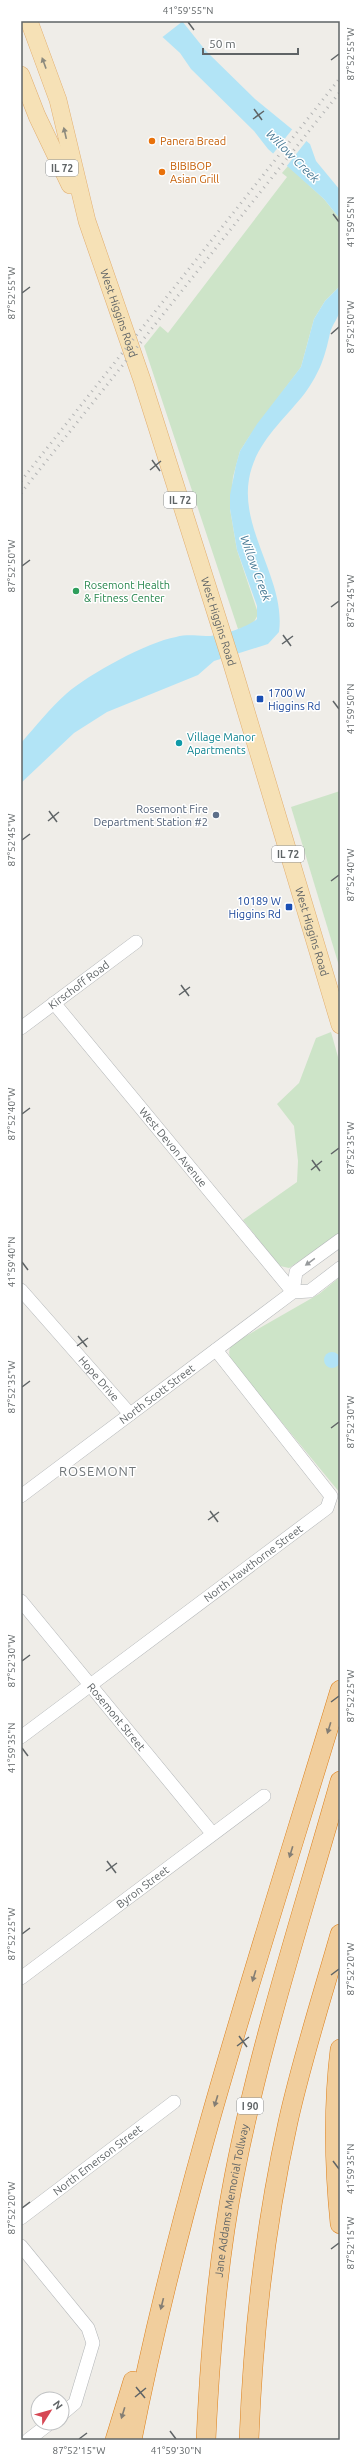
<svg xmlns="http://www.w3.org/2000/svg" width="361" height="2461" font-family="Ubuntu,sans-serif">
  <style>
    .green { fill: #cde4c8 }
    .water { fill: #b2e4f6 }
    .pier { fill: #efede8 }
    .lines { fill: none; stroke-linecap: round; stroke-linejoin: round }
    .minor-casing { stroke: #b3b6b8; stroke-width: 14 }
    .major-casing { stroke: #e2ae6f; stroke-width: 18 }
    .highway-casing { stroke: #dd801b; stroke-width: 20 }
    .minor { stroke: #fff; stroke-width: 13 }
    .major { stroke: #f6e1b6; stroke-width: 17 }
    .highway { stroke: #f1ce9d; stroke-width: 19 }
    .rail { stroke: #b3b4b4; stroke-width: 3; stroke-dasharray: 1 5; stroke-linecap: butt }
    .oneway { fill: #8c8a7e }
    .oneway2 { fill: #979a9c }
    .oneway3 { fill: #847e74 }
    .ticks { fill: none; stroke: #5f6466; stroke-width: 1.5 }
    .food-dot { fill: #e8710a; stroke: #fff; stroke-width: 1.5 }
    .leisure-dot { fill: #2e9e5b; stroke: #fff; stroke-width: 1.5 }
    .transit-dot { fill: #1a4fb4; stroke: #fff; stroke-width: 1.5 }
    .culture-dot { fill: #0f9aa8; stroke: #fff; stroke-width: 1.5 }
    .service-dot { fill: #5c6f8a; stroke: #fff; stroke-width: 1.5 }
    .labels { text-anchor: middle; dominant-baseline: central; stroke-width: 3; stroke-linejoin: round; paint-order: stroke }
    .shield { fill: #fff; stroke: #8f9294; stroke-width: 1 }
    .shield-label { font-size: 10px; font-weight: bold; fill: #5f6466 }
    .food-label { font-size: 11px; fill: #c56008; stroke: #fff; text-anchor: start }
    .street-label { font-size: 11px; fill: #5f6466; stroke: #fff }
    .leisure-label { font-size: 11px; fill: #27864d; stroke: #fff; text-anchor: start }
    .transit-label { font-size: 11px; fill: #164399; stroke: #fff; text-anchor: start }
    .culture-label { font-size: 11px; fill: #0d838f; stroke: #fff; text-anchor: start }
    .service-label { font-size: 11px; fill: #4e5e75; stroke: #fff; text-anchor: end }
    .water-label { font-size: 12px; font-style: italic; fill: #487b96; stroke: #fff }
    .quarter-label { font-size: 13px; letter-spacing: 1px; fill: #707678; stroke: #fff }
    .neatline { fill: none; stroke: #5f6466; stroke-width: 1.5 }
    .ticks-label { font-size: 10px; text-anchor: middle; fill: #5f6466 }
  </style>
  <rect width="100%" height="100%" fill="#efede8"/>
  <g class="green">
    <path d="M288 166 324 199 340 219V286L325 301 314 319 301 367 249 437 240 451 233 477 230 509 237 550 258 613C256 623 248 627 238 629L144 346 160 326 168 333 287 177 282 173Z"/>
    <path d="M340 791V969L291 807Z"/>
    <path d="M331 1032 340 1064V1233L289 1268 280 1266 243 1220 297 1182 298 1161 294 1126 277 1104 299 1083 316 1038Z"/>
    <path d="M340 1277V1493L243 1375C235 1365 224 1357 232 1344L319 1294Z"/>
  </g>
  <g class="water">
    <path d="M145 21H182L206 51 255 99 310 144 316 161 340 190V219L324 199 268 149 254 131 191 69 180 53Z"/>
    <path d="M340 286C340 294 342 303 340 311 338 318 332 325 330 333 325 357 320 372 305 393 284 420 255 443 249 479 240 531 286 581 279 632L268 644 214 661 198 675 107 712 74 733 21 783V743C36 726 50 708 66 694 89 674 147 642 176 637 188 634 195 636 206 636 219 637 248 627 257 619V606L237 550 230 509V495L236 465 240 451 257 424 301 367 314 319 325 301Z"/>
    <circle cx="332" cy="1360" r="8"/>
  </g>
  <g class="pier">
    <path d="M143 21H183L160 39Z"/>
    <path d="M294 127 308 139 286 167 272 155Z"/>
  </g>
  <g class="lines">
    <g class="minor-casing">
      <g id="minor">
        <path id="s1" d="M54 1003 293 1292"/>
        <path id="s2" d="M21 1028 136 942"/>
        <path id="s3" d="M21 1290 130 1414"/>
        <path d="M293 1292 296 1272 340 1240"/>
        <path id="s4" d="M21 1496 293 1292 310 1291 340 1268"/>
        <path id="s5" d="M21 1601 212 1833"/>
        <path id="s6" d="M21 1737 327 1508 331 1496 216 1350"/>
        <path id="s7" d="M21 1978 264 1796"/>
        <path id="s8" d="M21 2218 174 2102"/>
        <path d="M21 2246 88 2328 93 2343 75 2403 62 2414"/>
        <path d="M28 2440 50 2423"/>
      </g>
    </g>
    <g class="major-casing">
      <g id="major">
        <path id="s9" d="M29 21 58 100 87 221 142 380 231 661 340 1025"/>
        <path d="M21 75 37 116 70 185"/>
      </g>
    </g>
    <g class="highway-casing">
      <g id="highway">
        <path d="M340 2049C333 2107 334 2165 340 2224"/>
        <path d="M115 2440 133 2381"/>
        <path d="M132 2440C182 2185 265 1938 340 1690"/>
        <path id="s10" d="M206 2440C210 2352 217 2264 234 2177 260 2043 303 1912 340 1781"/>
        <path d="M249 2440C253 2333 265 2226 288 2122 302 2059 322 1997 340 1934"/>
      </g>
    </g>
    <use href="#minor" class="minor"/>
    <use href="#major" class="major"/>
    <use href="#highway" class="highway"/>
    <g class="rail">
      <path d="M21 481 340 78"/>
      <path d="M21 493 340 92"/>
    </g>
  </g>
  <defs><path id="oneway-solid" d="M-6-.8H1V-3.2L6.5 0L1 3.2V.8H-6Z"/></defs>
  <g class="oneway">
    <use href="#oneway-solid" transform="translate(44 63) rotate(-110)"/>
    <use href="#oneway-solid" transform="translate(65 133) rotate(-103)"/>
  </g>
  <use class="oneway2" href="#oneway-solid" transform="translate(310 1262) rotate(144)"/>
  <g class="oneway3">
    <use href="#oneway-solid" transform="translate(329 1728) rotate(107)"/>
    <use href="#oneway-solid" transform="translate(291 1852) rotate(107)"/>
    <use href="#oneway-solid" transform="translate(254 1976) rotate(107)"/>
    <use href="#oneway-solid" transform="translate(216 2101) rotate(107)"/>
    <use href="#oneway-solid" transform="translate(162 2304) rotate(104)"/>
    <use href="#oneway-solid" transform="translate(123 2413) rotate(107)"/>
  </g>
  <path class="ticks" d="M188 22 194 30M331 60 339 54M254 109 262 120M253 119 264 111M333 214 339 222M22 293 30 287M331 334 339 327M152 460 160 471M150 470 161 461M22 566 30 560M331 607 339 601M283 635 291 646M282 644 293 636M333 701 339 709M49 811 57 822M48 821 59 812M22 840 30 834M331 881 339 875M181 985 189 996M179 995 190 987M22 1114 30 1108M331 1154 339 1148M312 1160 320 1171M311 1170 322 1161M22 1262 28 1270M78 1336 87 1347M77 1346 88 1338M22 1387 30 1381M331 1428 339 1422M210 1511 218 1522M208 1520 219 1512M22 1661 30 1655M331 1702 339 1696M22 1748 28 1756M107 1861 116 1873M106 1871 117 1863M22 1934 30 1928M331 1975 339 1969M239 2036 247 2047M237 2046 249 2037M333 2161 339 2169M22 2208 30 2202M331 2249 339 2243M136 2387 145 2398M135 2397 146 2388M170 2431 176 2439M79 2439 87 2433"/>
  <g class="food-dot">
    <circle cx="152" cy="141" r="4"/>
    <circle cx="162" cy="172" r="4"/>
  </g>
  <circle class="leisure-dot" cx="76" cy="591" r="4"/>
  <g class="transit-dot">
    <rect x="256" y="695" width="8" height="8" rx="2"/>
    <rect x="285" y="903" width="8" height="8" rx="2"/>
  </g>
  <circle class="culture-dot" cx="179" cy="743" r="4"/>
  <circle class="service-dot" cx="216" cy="815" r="4"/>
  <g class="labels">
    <g class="shield">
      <rect x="46" y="160" width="32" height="16" rx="3"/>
      <rect x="164" y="492" width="32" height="16" rx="3"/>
      <rect x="272" y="846" width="32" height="16" rx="3"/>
      <rect x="237" y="2098" width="26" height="16" rx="3"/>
    </g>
    <g class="shield-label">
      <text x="62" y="168">IL 72</text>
      <text x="180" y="500">IL 72</text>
      <text x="288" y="854">IL 72</text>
      <text x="250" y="2106">I 90</text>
    </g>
    <g class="food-label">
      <text x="160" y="141">Panera Bread</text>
      <text x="170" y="166">BIBIBOP<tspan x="170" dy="13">Asian Grill</tspan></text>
    </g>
    <g class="street-label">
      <text stroke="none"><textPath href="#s9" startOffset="306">West Higgins Road</textPath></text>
      <text stroke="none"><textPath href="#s9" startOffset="630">West Higgins Road</textPath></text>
      <text stroke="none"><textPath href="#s9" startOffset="954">West Higgins Road</textPath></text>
      <text stroke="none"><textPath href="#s2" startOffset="72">Kirschoff Road</textPath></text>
      <text stroke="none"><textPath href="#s1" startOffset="187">West Devon Avenue</textPath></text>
      <text stroke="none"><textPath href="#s3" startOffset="118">Hope Drive</textPath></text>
      <text stroke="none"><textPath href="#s4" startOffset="170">North Scott Street</textPath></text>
      <text stroke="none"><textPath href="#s6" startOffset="290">North Hawthorne Street</textPath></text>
      <text stroke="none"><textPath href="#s5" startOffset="150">Rosemont Street</textPath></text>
      <text stroke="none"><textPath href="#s7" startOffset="152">Byron Street</textPath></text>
      <text stroke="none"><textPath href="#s8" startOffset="96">North Emerson Street</textPath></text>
      <text stroke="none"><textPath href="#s10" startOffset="241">Jane Addams Memorial Tollway</textPath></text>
    </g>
    <g class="leisure-label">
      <text x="84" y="585">Rosemont Health<tspan x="84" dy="13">&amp; Fitness Center</tspan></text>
    </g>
    <g class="transit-label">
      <text x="268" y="693">1700 W<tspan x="268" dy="13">Higgins Rd</tspan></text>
      <text x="281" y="901" text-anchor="end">10189 W<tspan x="281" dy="13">Higgins Rd</tspan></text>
    </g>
    <g class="culture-label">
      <text x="187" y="737">Village Manor<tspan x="187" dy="13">Apartments</tspan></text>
    </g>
    <g class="service-label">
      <text x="208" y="809">Rosemont Fire<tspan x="208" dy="13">Department Station #2</tspan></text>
    </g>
    <g class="water-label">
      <text transform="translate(293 156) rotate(45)">Willow Creek</text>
      <text transform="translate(256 568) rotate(70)">Willow Creek</text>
    </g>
    <g class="quarter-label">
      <text x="98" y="1471">ROSEMONT</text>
    </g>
  </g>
  <rect width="361" height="2461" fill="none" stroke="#ffffff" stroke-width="44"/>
  <g transform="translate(50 2411) rotate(53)"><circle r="19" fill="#ffffff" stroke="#bfc1c2"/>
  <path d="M0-3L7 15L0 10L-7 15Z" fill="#d64754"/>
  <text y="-6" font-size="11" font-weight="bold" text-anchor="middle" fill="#5f6466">N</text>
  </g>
  <path d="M203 48v6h95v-6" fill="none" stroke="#5f6466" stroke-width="2"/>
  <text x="209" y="48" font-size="12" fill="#5f6466" stroke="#ffffff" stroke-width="3" paint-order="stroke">50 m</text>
  <rect x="22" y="22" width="317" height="2417" class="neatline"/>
  <g class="ticks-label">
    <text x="188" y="14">41°59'55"N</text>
    <text transform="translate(350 54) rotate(-90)" y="4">87°52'55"W</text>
    <text transform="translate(350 222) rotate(-90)" y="4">41°59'55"N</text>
    <text transform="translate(11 293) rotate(-90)" y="4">87°52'55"W</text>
    <text transform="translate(350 327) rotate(-90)" y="4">87°52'50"W</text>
    <text transform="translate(11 566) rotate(-90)" y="4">87°52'50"W</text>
    <text transform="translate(350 601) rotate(-90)" y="4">87°52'45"W</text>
    <text transform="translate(350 709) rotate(-90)" y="4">41°59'50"N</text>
    <text transform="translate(11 840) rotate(-90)" y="4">87°52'45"W</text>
    <text transform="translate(350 875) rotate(-90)" y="4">87°52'40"W</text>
    <text transform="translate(11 1114) rotate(-90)" y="4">87°52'40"W</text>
    <text transform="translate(350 1148) rotate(-90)" y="4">87°52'35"W</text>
    <text transform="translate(11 1262) rotate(-90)" y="4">41°59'40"N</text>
    <text transform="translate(11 1387) rotate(-90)" y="4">87°52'35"W</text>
    <text transform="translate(350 1422) rotate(-90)" y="4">87°52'30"W</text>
    <text transform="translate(11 1661) rotate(-90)" y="4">87°52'30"W</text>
    <text transform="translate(350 1696) rotate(-90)" y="4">87°52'25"W</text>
    <text transform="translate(11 1748) rotate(-90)" y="4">41°59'35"N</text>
    <text transform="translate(11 1934) rotate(-90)" y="4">87°52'25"W</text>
    <text transform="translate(350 1969) rotate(-90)" y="4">87°52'20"W</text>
    <text transform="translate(350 2169) rotate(-90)" y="4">41°59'35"N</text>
    <text transform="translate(11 2208) rotate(-90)" y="4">87°52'20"W</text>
    <text transform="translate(350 2243) rotate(-90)" y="4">87°52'15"W</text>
    <text x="79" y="2454">87°52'15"W</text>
    <text x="176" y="2454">41°59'30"N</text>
  </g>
</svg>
